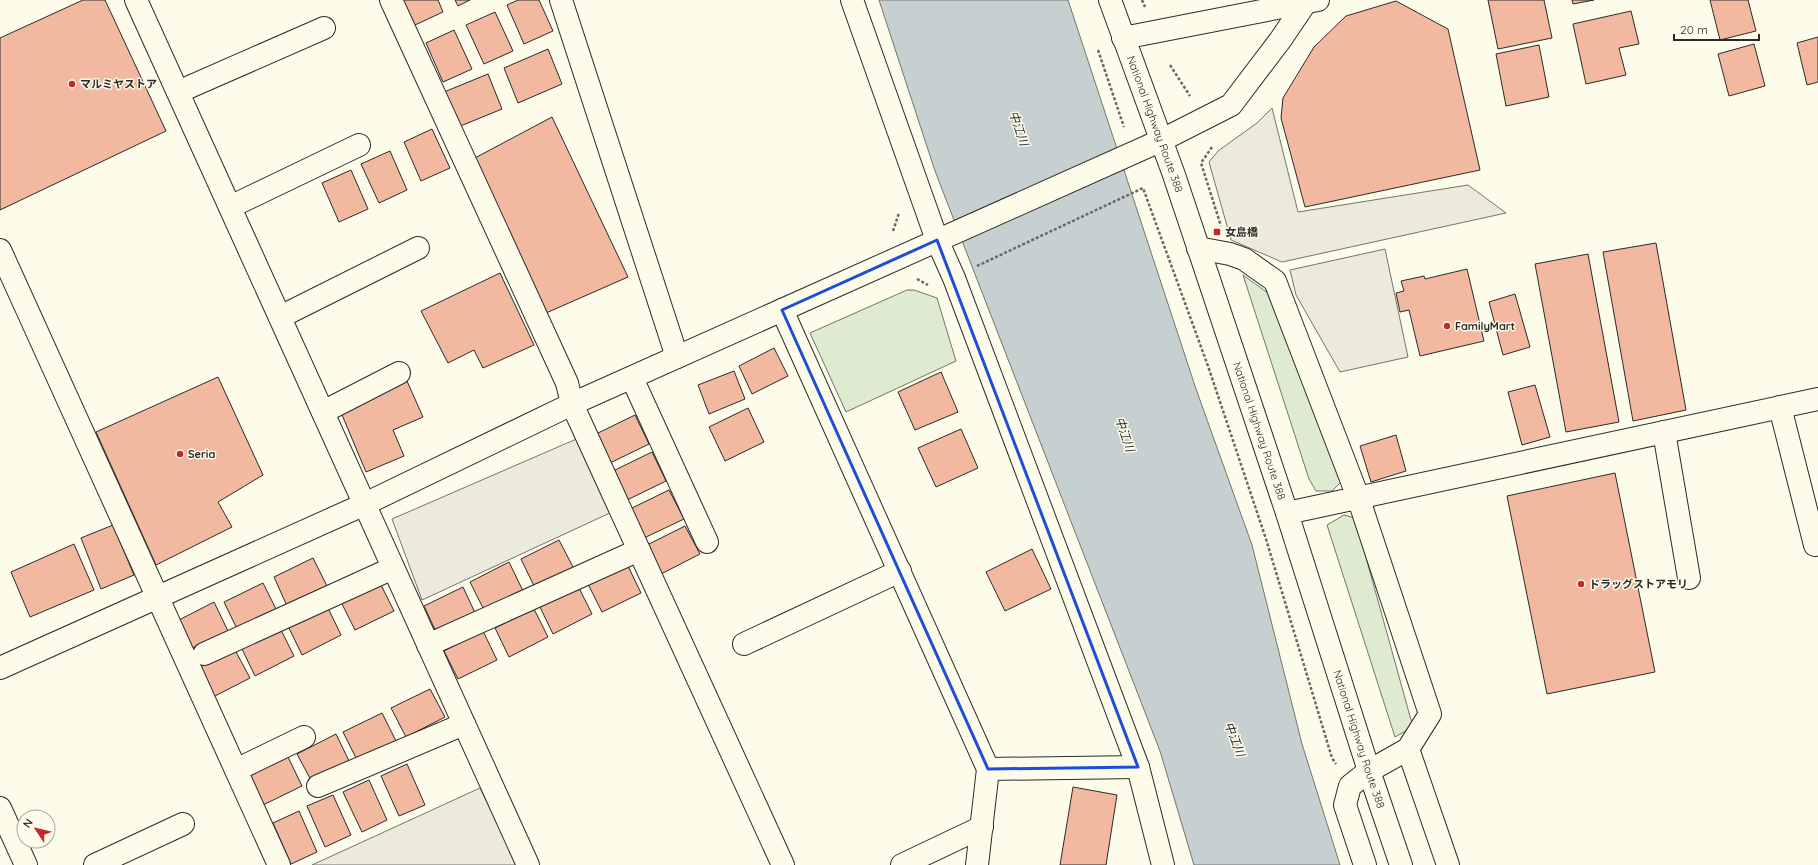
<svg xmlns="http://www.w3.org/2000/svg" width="1818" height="865" font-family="Quicksand,'Noto Sans JP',sans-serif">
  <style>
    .green { fill: #deebd1; stroke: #74746e }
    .parking { fill: #eceadb; stroke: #74746e }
    .water { fill: #c7d0d0; stroke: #74746e }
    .building { fill: #f2b8a0; stroke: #2b2b2b }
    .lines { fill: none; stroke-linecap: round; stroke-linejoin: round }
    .minor-casing { stroke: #2b2b2b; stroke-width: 24 }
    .tertiary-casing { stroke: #2b2b2b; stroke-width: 24 }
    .trunk-casing { stroke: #2b2b2b; stroke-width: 24 }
    .path { stroke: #6a6964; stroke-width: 2.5; stroke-dasharray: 3 2; stroke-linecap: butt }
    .minor { stroke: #fdfbea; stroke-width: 22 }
    .tertiary { stroke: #fdfbea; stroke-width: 22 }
    .trunk { stroke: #fdfbea; stroke-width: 22 }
    .marked { fill: none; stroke: #1d4ed8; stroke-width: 3; stroke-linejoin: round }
    .poi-dot { fill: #c62828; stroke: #fdfbea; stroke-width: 1.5 }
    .labels { text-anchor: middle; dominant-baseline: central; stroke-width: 3; stroke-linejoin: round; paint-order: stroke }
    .poi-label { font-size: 11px; font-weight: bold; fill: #2b2b2b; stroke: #fdfbea; text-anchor: start }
    .street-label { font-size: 11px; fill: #2b2b2b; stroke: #fdfbea }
    .water-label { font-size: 12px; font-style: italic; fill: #2b2b2b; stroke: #fdfbea }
  </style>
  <rect width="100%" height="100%" fill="#fdfbea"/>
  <g class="green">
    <path d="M1243 275 1272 296 1344 479 1332 491H1316L1309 479Z"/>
    <path d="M907 290H914L937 298 956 361 846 412 810 333Z"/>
    <path d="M1344 515 1355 518 1413 727 1395 737 1327 525Z"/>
  </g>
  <g class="parking">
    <path d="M1272 108 1298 212 1468 185 1506 213 1282 262 1231 240 1209 162 1218 151 1257 123Z"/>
    <path d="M1385 249 1408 357 1340 372 1296 295 1290 270Z"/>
    <path d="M581 437 612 512 422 600 392 519Z"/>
    <path d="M480 788 517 865H312Z"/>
  </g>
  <path class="water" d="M879 0H1068L1196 389 1252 545 1302 744 1340 865H1194L1160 751 935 171Z"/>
  <g class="building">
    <path d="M83 0H105L166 131 0 210V38Z"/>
    <path d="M403 0H438L443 12 415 25Z"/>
    <path d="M455 0H470L458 6Z"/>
    <path d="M518 0H539L553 31 524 44 507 5Z"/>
    <path d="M1488 0H1544L1552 38 1498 49Z"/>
    <path d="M1572 0H1594L1573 4Z"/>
    <path d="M1710 0H1748L1756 31 1720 40Z"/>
    <path d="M1396 1 1448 29 1480 170 1305 207 1281 118 1283 98 1314 47 1346 16Z"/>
    <path d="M1631 11 1639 44 1619 48 1626 75 1586 84 1573 24Z"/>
    <path d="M495 12 513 51 484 64 466 25Z"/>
    <path d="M454 30 472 69 443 82 426 43Z"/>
    <path d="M1818 37V82L1807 85 1797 43Z"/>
    <path d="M1754 44 1765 86 1729 96 1718 54Z"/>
    <path d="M1539 45 1549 97 1506 106 1496 54Z"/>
    <path d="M548 49 562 84 518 103 504 68Z"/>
    <path d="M488 74 502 109 458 127 444 92Z"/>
    <path d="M552 117 628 277 546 313 473 159Z"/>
    <path d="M432 129 450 168 421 181 404 142Z"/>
    <path d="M390 151 407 190 379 203 361 164Z"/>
    <path d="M351 170 368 209 339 222 322 183Z"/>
    <path d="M1656 243 1686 410 1633 421 1603 252Z"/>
    <path d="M1588 254 1619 422 1566 432 1535 264Z"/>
    <path d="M1467 269 1484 341 1420 356 1409 310 1400 312 1396 293 1404 291 1401 281 1424 276 1425 279Z"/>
    <path d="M500 273 534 345 483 368 474 350 448 363 421 311Z"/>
    <path d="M1515 294 1530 347 1503 355 1489 302Z"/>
    <path d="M774 348 788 376 752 394 739 366Z"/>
    <path d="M734 371 745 399 709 414 698 385Z"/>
    <path d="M941 372 958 412 915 430 898 392Z"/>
    <path d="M218 377 263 475 218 502 232 527 156 565 96 432Z"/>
    <path d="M407 381 423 417 393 430 404 456 366 472 340 410Z"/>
    <path d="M1535 385 1550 437 1522 445 1508 392Z"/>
    <path d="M748 408 764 442 725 461 709 427Z"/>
    <path d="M635 415 649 444 610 463 596 434Z"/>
    <path d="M961 429 978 468 936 487 918 448Z"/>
    <path d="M1396 435 1406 471 1371 482 1360 446Z"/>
    <path d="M652 452 666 481 627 500 613 471Z"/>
    <path d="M1615 473 1655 672 1547 694 1507 496Z"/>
    <path d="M669 490 684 519 644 538 630 509Z"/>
    <path d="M113 525 134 575 101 589 81 538Z"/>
    <path d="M685 526 700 554 661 574 647 545Z"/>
    <path d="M559 540 574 569 535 588 521 559Z"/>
    <path d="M74 544 94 590 30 617 11 572Z"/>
    <path d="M1032 549 1051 589 1005 611 986 572Z"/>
    <path d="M313 558 327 586 287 606 274 577Z"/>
    <path d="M509 562 523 591 484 610 470 582Z"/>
    <path d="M627 564 641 593 602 612 588 584Z"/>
    <path d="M263 583 277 611 238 631 224 602Z"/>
    <path d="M380 583 394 611 355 630 341 602Z"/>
    <path d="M578 586 592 614 553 634 539 605Z"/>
    <path d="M463 587 476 615 437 634 424 606Z"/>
    <path d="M214 602 228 631 189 650 175 622Z"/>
    <path d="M327 606 341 635 302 655 288 626Z"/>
    <path d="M534 609 548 637 509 657 495 628Z"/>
    <path d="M280 628 294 656 255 676 241 647Z"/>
    <path d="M483 631 497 660 458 679 444 651Z"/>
    <path d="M235 650 250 678 211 698 196 669Z"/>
    <path d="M430 689 445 717 406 737 391 708Z"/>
    <path d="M382 713 396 741 357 760 343 732Z"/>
    <path d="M336 734 350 763 312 782 297 754Z"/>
    <path d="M288 757 302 786 263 805 249 776Z"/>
    <path d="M407 764 425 805 399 816 381 776Z"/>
    <path d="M369 780 387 820 362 832 343 792Z"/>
    <path d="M1073 787 1117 795 1106 865H1060Z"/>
    <path d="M333 795 351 835 325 847 307 806Z"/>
    <path d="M299 811 317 852 291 864 273 823Z"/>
  </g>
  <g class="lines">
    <g class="minor-casing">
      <g id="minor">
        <path d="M136 0 528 865"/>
        <path d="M391 0 567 383 572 404 783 865"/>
        <path d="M561 0 677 357"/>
        <path d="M1123 38 1318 0"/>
        <path d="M178 92 324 28"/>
        <path d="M230 207 359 145"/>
        <path d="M1198 248 1230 254 1244 259 1275 281 1358 497 1430 714 1408 749 1369 771 1350 786 1345 805 1365 865"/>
        <path d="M0 250 279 865"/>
        <path d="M782 310 988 769 977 865"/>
        <path d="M280 317 418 248"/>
        <path d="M632 378 707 542"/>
        <path d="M1780 407 1815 545"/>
        <path d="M323 412 399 373"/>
        <path d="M1664 432 1689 578"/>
        <path d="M1287 513 1818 399"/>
        <path d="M744 644 900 571"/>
        <path d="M428 645 639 550"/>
        <path d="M204 654 393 568"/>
        <path d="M1408 749 1448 865"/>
        <path d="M988 769 1138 767"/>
        <path d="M236 770 304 737"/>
        <path d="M318 786 464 724"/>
        <path d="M0 808 26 865"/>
        <path d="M95 865 183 824"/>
        <path d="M902 865 982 827"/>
      </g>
    </g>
    <g class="tertiary-casing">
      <g id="tertiary">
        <path d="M852 0 937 240 954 278 1138 767 1163 865"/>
        <path d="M0 668 365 504 572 404 1162 140 1231 105 1281 39 1306 2"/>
      </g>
    </g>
    <g class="trunk-casing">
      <g id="trunk">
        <path id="s1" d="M1110 0 1174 175 1287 513 1369 771 1401 865"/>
      </g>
    </g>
    <g class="path">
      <path d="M1142 0 1145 7"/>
      <path d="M1098 50 1124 127"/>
      <path d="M1170 65 1190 96"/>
      <path d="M1212 147 1201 163 1221 226"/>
      <path d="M893 231 899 213"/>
      <path d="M977 266 1143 188 1208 366 1266 539 1332 758 1336 764"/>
      <path d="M917 279 928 285"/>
    </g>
    <use href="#minor" class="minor"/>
    <use href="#tertiary" class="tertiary"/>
    <use href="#trunk" class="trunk"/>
  </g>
  <path class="marked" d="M937 240 1138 767 988 769 782 310Z"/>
  <g class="poi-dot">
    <circle cx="72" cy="84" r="4"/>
    <rect x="1213" y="228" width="8" height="8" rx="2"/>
    <circle cx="1447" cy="326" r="4"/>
    <circle cx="180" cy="454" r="4"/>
    <circle cx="1581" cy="584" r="4"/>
  </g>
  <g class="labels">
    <g class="poi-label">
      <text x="80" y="84">マルミヤストア</text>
      <text x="1225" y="232">女島橋</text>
      <text x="1455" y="326">FamilyMart</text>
      <text x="188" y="454">Seria</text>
      <text x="1589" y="584">ドラッグストアモリ</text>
    </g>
    <g class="street-label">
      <text stroke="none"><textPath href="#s1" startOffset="132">National Highway Route 388</textPath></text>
      <text stroke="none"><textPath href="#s1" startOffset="456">National Highway Route 388</textPath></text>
      <text stroke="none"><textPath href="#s1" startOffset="780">National Highway Route 388</textPath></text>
    </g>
    <g class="water-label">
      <text transform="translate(1019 128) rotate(71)">中江川</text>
      <text transform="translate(1125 434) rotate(71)">中江川</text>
      <text transform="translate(1235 739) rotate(69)">中江川</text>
    </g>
  </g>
  <g transform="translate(36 829) rotate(305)"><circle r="19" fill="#fdfbea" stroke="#a9a89e"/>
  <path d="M0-3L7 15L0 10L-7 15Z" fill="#c62828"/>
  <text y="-6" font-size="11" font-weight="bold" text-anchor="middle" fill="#2b2b2b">N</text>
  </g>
  <path d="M1674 34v6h85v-6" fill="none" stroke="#2b2b2b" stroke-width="2"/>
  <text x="1680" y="34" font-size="12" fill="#2b2b2b" stroke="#fdfbea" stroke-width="3" paint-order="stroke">20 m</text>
</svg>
